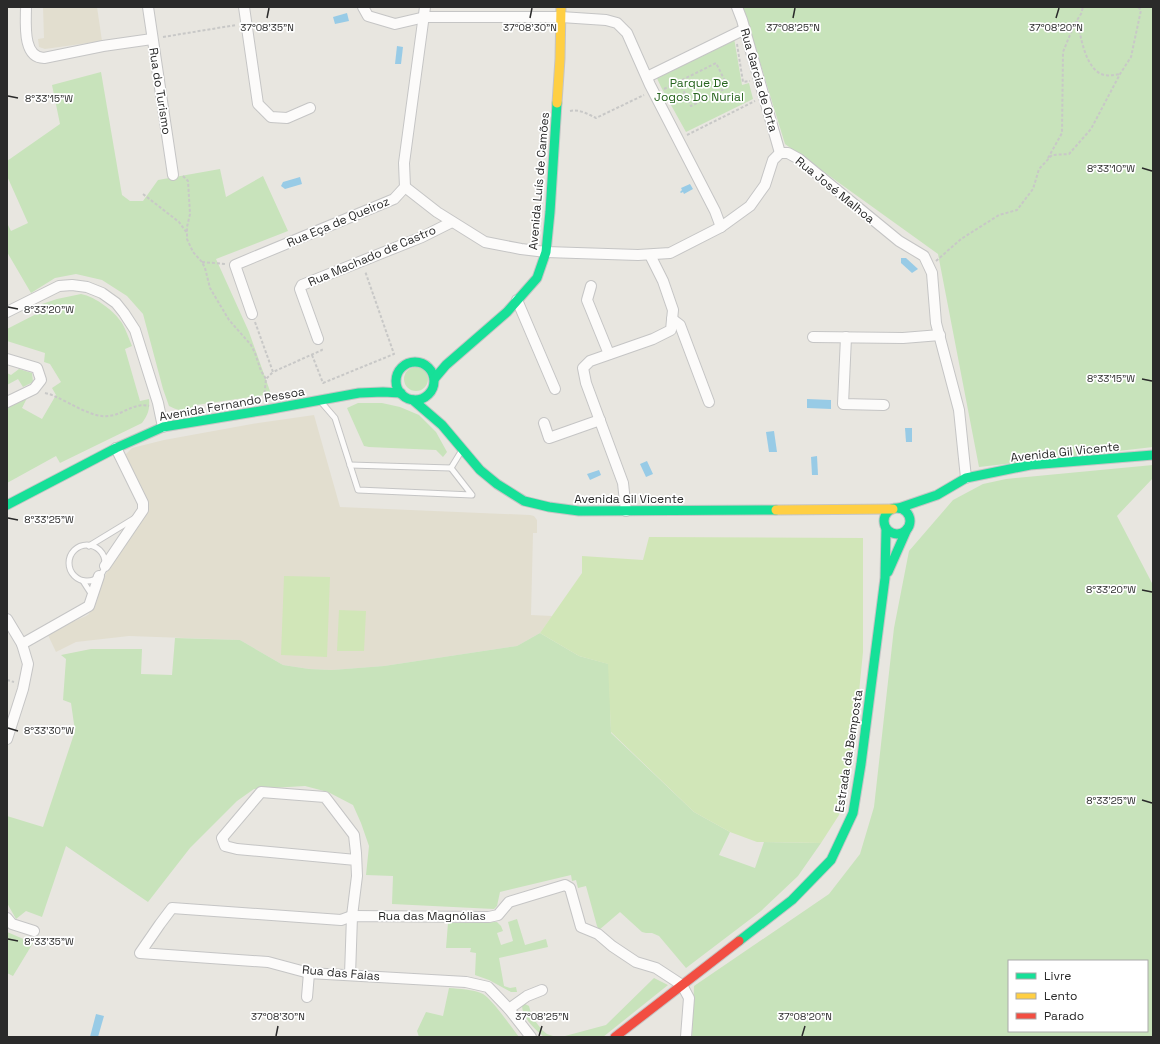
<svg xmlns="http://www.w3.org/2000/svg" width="1160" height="1044" font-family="'Space Grotesk',sans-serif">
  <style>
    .education { fill: #e2decf }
    .green { fill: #c8e3bb; fill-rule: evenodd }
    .pitch { fill: #d1e6b8 }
    .water { fill: #98cbe6 }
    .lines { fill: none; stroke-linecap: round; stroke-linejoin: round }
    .lane-casing { stroke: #c5c5c5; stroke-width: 7 }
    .street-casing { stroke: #c5c5c5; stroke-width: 12 }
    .fast-casing { stroke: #c5c5c5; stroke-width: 11 }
    .slow-casing { stroke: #c5c5c5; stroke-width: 11 }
    .jam-casing { stroke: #c5c5c5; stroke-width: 11 }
    .path { stroke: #c8c8c7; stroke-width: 2; stroke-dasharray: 3 2; stroke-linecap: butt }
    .lane { stroke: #fcfbfa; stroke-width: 5 }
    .street { stroke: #fcfbfa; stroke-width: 10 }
    .fast { stroke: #16e098; stroke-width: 9 }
    .slow { stroke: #ffcf43; stroke-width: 9 }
    .jam { stroke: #f24e42; stroke-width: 9 }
    .ticks { fill: none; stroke: #2a2a2a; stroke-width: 1.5 }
    .labels { text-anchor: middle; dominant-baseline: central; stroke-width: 3.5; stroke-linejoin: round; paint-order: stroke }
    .street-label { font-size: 12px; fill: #2a2a2a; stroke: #fff }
    .park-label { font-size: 12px; fill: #26641d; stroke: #fff }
    .ticks-label { font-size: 10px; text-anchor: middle; fill: #2a2a2a; stroke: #fff; stroke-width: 3.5; stroke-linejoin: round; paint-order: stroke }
  </style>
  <rect width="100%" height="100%" fill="#e8e6e0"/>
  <g class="education">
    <path d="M43 7H97L102 41 45 49 39 47 38 39 44 38Z"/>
    <path d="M314 415 340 507 530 515 534 516 537 520V533H533L531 615 552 616 540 633 517 646 384 666 332 670 309 669 283 665 240 640 129 636 76 642 56 652 47 633 86 616 89 614 97 601 100 587 109 567 143 518 124 461 125 455 132 448 164 440 258 423Z"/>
  </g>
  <g class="green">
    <path d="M743 7H1153V447L979 467 938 254 785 144Z"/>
    <path d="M734 38 742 85 749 83 753 99 686 132 661 87 656 76Z"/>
    <path d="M101 72 122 195 130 201H143L158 180 220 169 226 197 263 176 288 231 216 259 249 332 271 394 196 405C184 412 182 412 169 406L163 389 143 314 127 296 102 280 76 274 55 278 31 293 7 252V223L11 231 28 223 7 176V161L60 124 52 85Z"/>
    <path d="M81 294C96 297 114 311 122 323 126 330 129 339 132 346L125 349 140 401 149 399C150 409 148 415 142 423L60 463 56 456 7 483V407L24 398H27L22 408 42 419 56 395 52 388 61 382 50 364 44 362 45 353 7 341V329L44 310 42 304 57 299Z"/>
    <circle cx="416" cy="379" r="12"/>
    <path d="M19 369 32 373 33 382 23 387 18 379 7 385V373L11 375Z"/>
    <path d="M358 403H382L400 407 419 415 436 432 447 452 443 457 436 450 369 447 364 446 347 408Z"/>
    <path d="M1153 465V478L1117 516 1153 585V1037H692L694 986 829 894 860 854 874 807 894 628 909 551 953 500 983 484 1006 479ZM1009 961H1147V1031H1009Z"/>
    <path d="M540 633 579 656 609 664 611 733 694 812 730 832 719 855 755 868 764 842 821 843 798 876 761 911 686 968 659 936 652 933H646L642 932 620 912 599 930 597 926 586 886 578 888 576 880 572 881 571 875 500 892 497 906 494 909 392 904 393 876 366 875 369 846 361 823 353 805 328 792 305 786 254 789 237 801 190 848 148 902 66 846 42 917 26 911 16 919 7 903V816L43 827 75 731 71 703 63 700 66 659 61 655 91 649H142L141 674 172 675 175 638 240 640 283 665 309 669 332 670 384 666 517 646Z"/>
    <path d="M517 919 525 945 546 939 548 947 499 958 504 986 510 988 516 987 517 992H511L489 980 475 975 476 953 470 952 471 948H446L448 923 497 922 501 926 503 931 497 933 501 945 513 941 508 922Z"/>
    <path d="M7 932 33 943 13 976 7 973Z"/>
    <path d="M654 978 668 985 603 1037H544C535 1029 523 1019 522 1006L525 1004 529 1006 532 1017 542 1030 547 1034 556 1037 565 1036 606 1025Z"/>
    <path d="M449 988C460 989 472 989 483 994 492 999 511 1027 519 1037H419L417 1031 426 1012 443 1016Z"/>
  </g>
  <g class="pitch">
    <path d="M649 537 863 538V652L855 732 847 787 839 815 821 843 757 842 730 832 694 812 611 732 608 664 579 656 540 633 582 573V556L643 560Z"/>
    <path d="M284 576 330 577 327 657 281 655Z"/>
    <path d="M339 610 366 611 364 651H337Z"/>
  </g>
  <g class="water">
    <path d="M347 13 349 21 335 24 333 17Z"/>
    <path d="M397 46 403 47 401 64H395Z"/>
    <path d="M300 177 302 184 285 189 281 186 283 182Z"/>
    <path d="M690 184 693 189 684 194 683 192 681 193 680 192 682 190 681 188Z"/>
    <path d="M901 258H906L918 269 912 273 901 263Z"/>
    <path d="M807 399 831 400V409L807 408Z"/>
    <path d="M905 428H912V442H906Z"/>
    <path d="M774 431 777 452H769L766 432Z"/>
    <path d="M817 456 818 475H812L811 457Z"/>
    <path d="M647 461 653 474 646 477 640 464Z"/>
    <path d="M599 470 601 475 590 480 587 474Z"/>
    <path d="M96 1014 104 1016 98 1037H90Z"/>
  </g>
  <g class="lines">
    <g class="lane-casing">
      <g id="lane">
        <path d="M322 403 335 418 358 490 472 495 451 468"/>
        <path d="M350 465 451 468"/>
        <path d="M451 468 462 450"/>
        <circle cx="87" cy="563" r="18"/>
        <path d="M89 546 135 518"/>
        <path d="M83 581 92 595"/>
      </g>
    </g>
    <g class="street-casing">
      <g id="street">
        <path d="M26 7C26 22 22 58 44 58L103 46 152 39"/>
        <path d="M148 7 173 175"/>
        <path d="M244 7 258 104 271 117 287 118 310 108"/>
        <path d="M363 7 368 16 395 24 425 17H561L606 20 617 23 627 33 650 85 715 211 721 227"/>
        <path d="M737 7 742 20 780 153"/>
        <path d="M647 77 745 29"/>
        <path d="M405 187 437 212 485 242 521 249 546 252 638 255 670 253 721 227 750 206 765 185 773 160 780 153H788L799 159 899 241 924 256 932 273 936 323 959 410 966 478"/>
        <path d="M591 286 587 300 609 354"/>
        <path d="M517 300 555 389"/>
        <path d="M7 312 59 286 72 285 87 287 102 293 116 303 124 313 135 330 158 403 163 427"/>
        <path d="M252 314 235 265 394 199 405 187 404 163 425 7"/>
        <path d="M672 319 680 325 709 402"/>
        <path d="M813 337 903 338 940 335"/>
        <path d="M846 337 843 404 884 405"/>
        <path d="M318 339 300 289 302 285 422 237 452 222"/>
        <path d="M7 359 37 368 41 380 34 389 7 402"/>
        <path d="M544 423 549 438 600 420"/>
        <path d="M626 511 623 483 586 383 583 368 590 361 653 339 671 330 673 310 663 281 650 255"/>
        <path d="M105 566 143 510V503L116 448"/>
        <path d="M7 619 22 644 28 664 23 689 7 739"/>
        <path d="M22 644 89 606 99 576"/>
        <path d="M7 918 12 924 34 931"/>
        <path d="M350 975 352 916 357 876 356 853 354 835 325 797 261 792 222 838 225 846 237 849 356 860"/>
        <path d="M307 997 309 973"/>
        <path d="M509 1009 527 996 542 990"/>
        <path d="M531 1037 509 1009 488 987 466 982 309 973 268 962 140 953 160 924 172 908 341 920 352 916 489 917 498 915 509 902 565 885 570 888 581 927 598 934 612 946 636 962 656 968 682 985 689 998 686 1037"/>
      </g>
    </g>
    <g class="fast-casing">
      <g id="fast">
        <circle cx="415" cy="381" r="19"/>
        <path d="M435 378 446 365 507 312 537 278 546 252 550 212 557 103"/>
        <path d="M413 400 442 425 480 470 497 484 524 501 549 507 579 511 776 510"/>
        <path d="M7 505 116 448 163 427 266 410 359 393 383 392 401 393"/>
        <path d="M899 508 937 495 966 478 1030 465 1153 455"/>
        <circle cx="897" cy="521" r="13"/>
        <path d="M888 572 907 529"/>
        <path d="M739 941 792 900 831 860 853 813 861 764 885 578 886 529"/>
      </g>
    </g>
    <g class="slow-casing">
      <g id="slow">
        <path d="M557 103 560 59 561 7"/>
        <path d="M776 510 893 509"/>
      </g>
    </g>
    <g class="jam-casing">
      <path id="jam" d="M615 1037 739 941"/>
    </g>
    <g class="path">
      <path d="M1077 21C1081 36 1085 70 1104 75 1109 76 1114 75 1120 74"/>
      <path d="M163 37 236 25"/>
      <path d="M737 44 743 82 750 81"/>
      <path d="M664 89 716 63 728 87 691 106 679 82"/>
      <path d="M570 111C579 109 588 114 596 118L644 95"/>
      <path d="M687 135 755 101"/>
      <path d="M1048 158 1062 133 1063 52 1074 25 1081 14 1083 7"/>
      <path d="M183 176 188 181 190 214 187 227V239L193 252 202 262 205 268 210 288 229 320 251 345 255 353 261 371 266 379"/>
      <path d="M143 194 179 222 187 233"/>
      <path d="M936 261 961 239 999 215 1017 210 1033 189 1039 169 1052 155 1069 154 1091 129 1120 74 1131 57 1141 10 1138 7"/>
      <path d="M202 262 225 264"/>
      <path d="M255 322 273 372 322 350 321 348"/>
      <path d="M312 355 323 383 394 354 365 271"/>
      <path d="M45 393C49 394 53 395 56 397 71 403 92 418 108 416 123 415 134 402 149 406"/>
      <path d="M264 398 266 379 273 372"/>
      <path d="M7 680 14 682"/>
    </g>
    <use href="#lane" class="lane"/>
    <use href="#street" class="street"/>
    <use href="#fast" class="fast"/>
    <use href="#slow" class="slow"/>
    <use href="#jam" class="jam"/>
  </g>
  <path class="ticks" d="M267 18 269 8M530 18 532 8M793 18 795 8M1056 18 1059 8M8 96 18 98M1142 168 1152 171M8 307 18 309M1142 379 1152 381M8 518 18 520M1142 590 1152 592M8 728 18 731M1142 800 1152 803M8 939 18 941M276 1036 278 1026M539 1036 542 1026M802 1036 805 1026"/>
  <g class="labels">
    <g class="street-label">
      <text transform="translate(759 80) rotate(74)">Rua Garcia de Orta</text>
      <text transform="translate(160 91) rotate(81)">Rua do Turismo</text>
      <text transform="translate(539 181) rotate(-85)">Avenida Luís de Camões</text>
      <text transform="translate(835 190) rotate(39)">Rua José Malhoa</text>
      <text transform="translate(338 222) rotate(-23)">Rua Eça de Queiroz</text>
      <text transform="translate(372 256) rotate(-23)">Rua Machado de Castro</text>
      <text transform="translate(232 404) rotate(-10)">Avenida Fernando Pessoa</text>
      <text transform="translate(1065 452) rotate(-6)">Avenida Gil Vicente</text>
      <text x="629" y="499">Avenida Gil Vicente</text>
      <text transform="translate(849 751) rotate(-81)">Estrada da Bemposta</text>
      <text x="432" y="916">Rua das Magnólias</text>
      <text transform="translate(341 973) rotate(5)">Rua das Faias</text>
    </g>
    <g class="park-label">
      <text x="699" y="83">Parque De<tspan x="699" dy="14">Jogos Do Nurial</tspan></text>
    </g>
  </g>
  <g class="ticks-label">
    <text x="267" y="31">37°08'35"N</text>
    <text x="530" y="31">37°08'30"N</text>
    <text x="793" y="31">37°08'25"N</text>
    <text x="1056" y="31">37°08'20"N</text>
    <text x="49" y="102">8°33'15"W</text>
    <text x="1111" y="172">8°33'10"W</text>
    <text x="49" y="313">8°33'20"W</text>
    <text x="1111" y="382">8°33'15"W</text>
    <text x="49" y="523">8°33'25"W</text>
    <text x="1111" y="593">8°33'20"W</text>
    <text x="49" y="734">8°33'30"W</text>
    <text x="1111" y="804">8°33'25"W</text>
    <text x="49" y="945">8°33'35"W</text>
    <text x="278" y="1020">37°08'30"N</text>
    <text x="542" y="1020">37°08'25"N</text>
    <text x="805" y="1020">37°08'20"N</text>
  </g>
  <rect width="1160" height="1044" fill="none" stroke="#2a2a2a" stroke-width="16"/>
  <rect x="1008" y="960" width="140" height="72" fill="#ffffff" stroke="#aaaaaa"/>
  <rect x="1016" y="973" width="20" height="6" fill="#16e098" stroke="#aaaaaa"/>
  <text x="1044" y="980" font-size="12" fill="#2a2a2a">Livre</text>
  <rect x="1016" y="993" width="20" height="6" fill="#ffcf43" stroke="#aaaaaa"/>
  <text x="1044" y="1000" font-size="12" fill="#2a2a2a">Lento</text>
  <rect x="1016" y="1013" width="20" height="6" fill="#f24e42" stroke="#aaaaaa"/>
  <text x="1044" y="1020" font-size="12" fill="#2a2a2a">Parado</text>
</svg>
